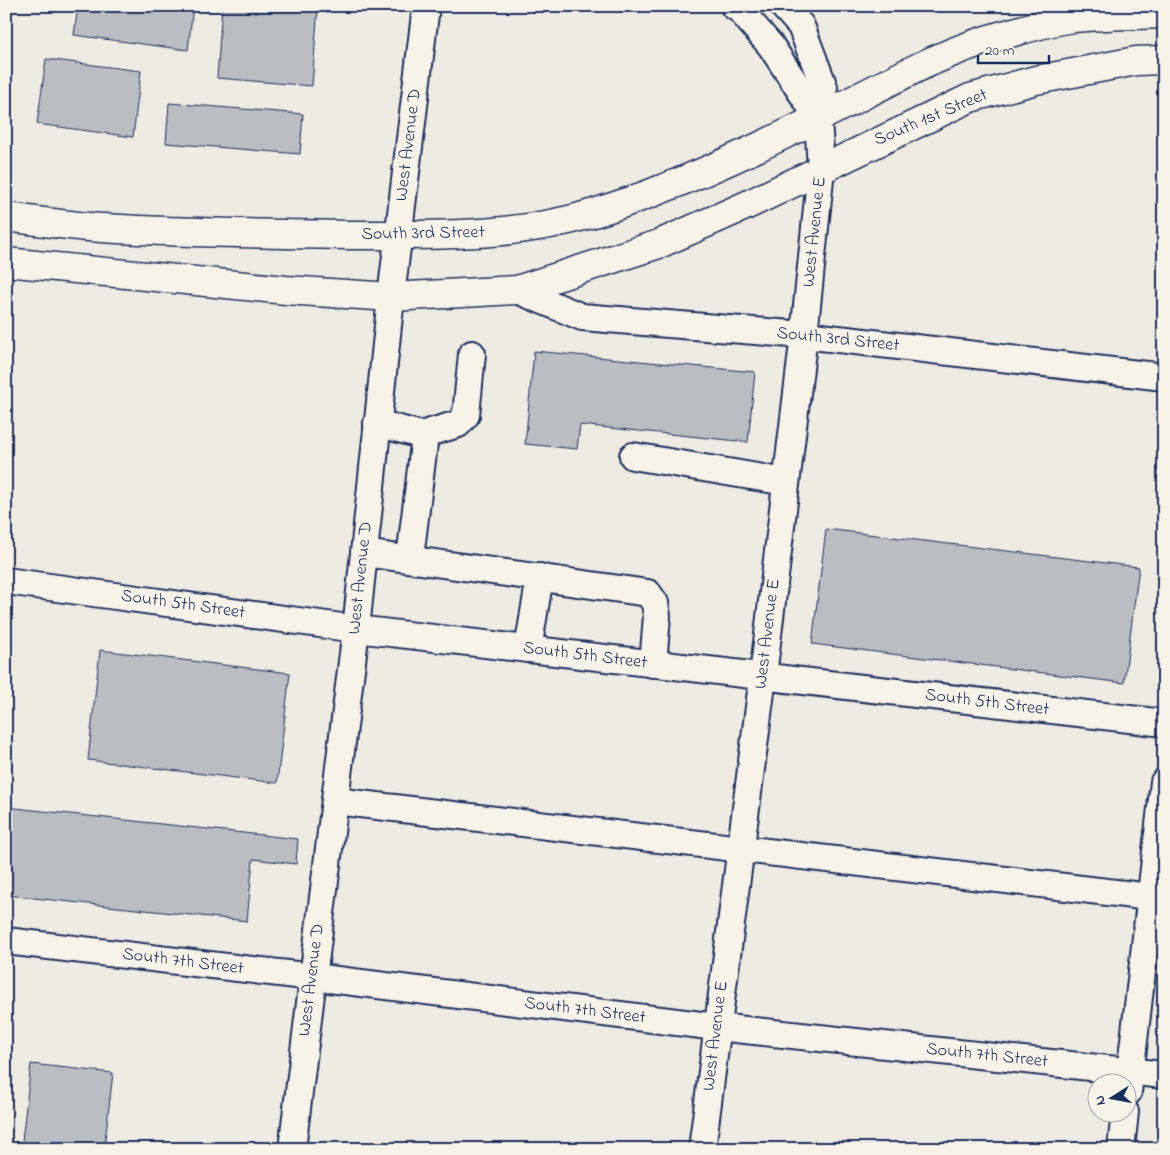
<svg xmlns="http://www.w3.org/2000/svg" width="1170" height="1155" font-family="'Indie Flower',sans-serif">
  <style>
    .building { fill: #babdc2; stroke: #1b2f5e }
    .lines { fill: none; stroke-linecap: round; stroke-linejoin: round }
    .minor-casing { stroke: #1b2f5e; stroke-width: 30 }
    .major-casing { stroke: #1b2f5e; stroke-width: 31 }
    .minor { stroke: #f7f3e8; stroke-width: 26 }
    .major { stroke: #f7f3e8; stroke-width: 28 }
    .labels { text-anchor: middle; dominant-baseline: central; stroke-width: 4; stroke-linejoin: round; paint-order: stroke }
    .street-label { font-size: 18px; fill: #1b2f5e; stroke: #f7f3e8 }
  </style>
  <rect width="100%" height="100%" fill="#eeebe2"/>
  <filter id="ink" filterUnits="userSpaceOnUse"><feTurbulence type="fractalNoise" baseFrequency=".02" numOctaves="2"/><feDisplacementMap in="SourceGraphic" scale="10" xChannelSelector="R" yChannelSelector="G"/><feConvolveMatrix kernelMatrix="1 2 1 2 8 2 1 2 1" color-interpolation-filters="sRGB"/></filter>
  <g filter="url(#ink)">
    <g class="building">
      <path d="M78 6H193L188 50 74 35Z"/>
      <path d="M222 6H318L312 86 217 78Z"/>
      <path d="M46 59 141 71 133 137 37 124Z"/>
      <path d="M169 103 303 114 300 154 166 143Z"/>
      <path d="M534 351 755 372 748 442 580 425 577 449 525 444Z"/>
      <path d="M826 529 1139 567 1124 683 812 644Z"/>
      <path d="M100 650 290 673 277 783 88 760Z"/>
      <path d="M6 807 298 839 296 864 253 859 247 921 6 895Z"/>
      <path d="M31 1064 113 1073 104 1149H21Z"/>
    </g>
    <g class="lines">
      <g class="minor-casing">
        <g id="minor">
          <path d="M734 6 739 9 771 46 818 118"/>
          <path d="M517 290 582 317 804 335 1164 377"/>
          <path d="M377 423 421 435 458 424 466 415 472 354"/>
          <path d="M633 456 786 482"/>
          <path d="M364 553 648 593 655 603 657 616 653 664"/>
          <path d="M410 558 424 444 421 435"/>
          <path d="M6 581 356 629 1164 723"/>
          <path d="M528 649 540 577"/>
          <path d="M335 801 1150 897"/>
          <path d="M6 941 313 977 717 1027 1164 1075"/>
          <path d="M1128 1092 1164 782"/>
          <path d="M292 1149 356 629 391 297 426 6"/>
          <path d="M702 1149 763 676 804 335 821 169 818 118 824 87 801 26 783 6"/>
          <path d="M1121 1149 1125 1112"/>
        </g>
      </g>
      <g class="major-casing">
        <g id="major">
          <path d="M6 217C38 221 70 226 102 228 184 233 267 234 349 235 432 235 515 238 594 213 671 189 744 155 816 119 878 89 936 53 1003 35 1025 29 1050 21 1073 18 1103 15 1134 15 1164 14"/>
          <path d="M6 262 286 290 391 297 517 290 659 244 745 206 970 98 1036 80 1136 61 1164 60"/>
        </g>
      </g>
      <use href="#minor" class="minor"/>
      <use href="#major" class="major"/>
    </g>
  </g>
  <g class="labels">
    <g class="street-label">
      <text transform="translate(931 118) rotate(-23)">South 1st Street</text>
      <text transform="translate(409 145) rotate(-83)">West Avenue D</text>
      <text transform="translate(815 232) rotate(-84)">West Avenue E</text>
      <text transform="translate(423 234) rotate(-1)">South 3rd Street</text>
      <text transform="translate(838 340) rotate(6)">South 3rd Street</text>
      <text transform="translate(361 578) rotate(-84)">West Avenue D</text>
      <text transform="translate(183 605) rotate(8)">South 5th Street</text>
      <text transform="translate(768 634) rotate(-83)">West Avenue E</text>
      <text transform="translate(585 656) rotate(7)">South 5th Street</text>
      <text transform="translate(987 703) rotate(7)">South 5th Street</text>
      <text transform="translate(183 962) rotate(7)">South 7th Street</text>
      <text transform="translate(312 980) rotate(-83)">West Avenue D</text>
      <text transform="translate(585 1011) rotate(7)">South 7th Street</text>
      <text transform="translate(716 1036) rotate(-83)">West Avenue E</text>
      <text transform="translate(987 1056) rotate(6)">South 7th Street</text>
    </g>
  </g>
  <rect width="1170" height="1155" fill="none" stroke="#f7f3e8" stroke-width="25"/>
  <rect x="12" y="12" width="1145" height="1130" fill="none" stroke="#1b2f5e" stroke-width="2" filter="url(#ink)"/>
  <g transform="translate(1112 1098) rotate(259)"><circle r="24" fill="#f7f3e8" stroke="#9fa5b1"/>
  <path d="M0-4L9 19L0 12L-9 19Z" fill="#1b2f5e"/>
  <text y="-8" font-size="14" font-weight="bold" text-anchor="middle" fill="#1b2f5e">N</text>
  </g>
  <path d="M978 55v8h71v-8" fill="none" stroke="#1b2f5e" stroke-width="2.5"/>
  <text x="985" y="55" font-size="15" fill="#1b2f5e" stroke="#f7f3e8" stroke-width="4" paint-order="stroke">20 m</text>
</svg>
